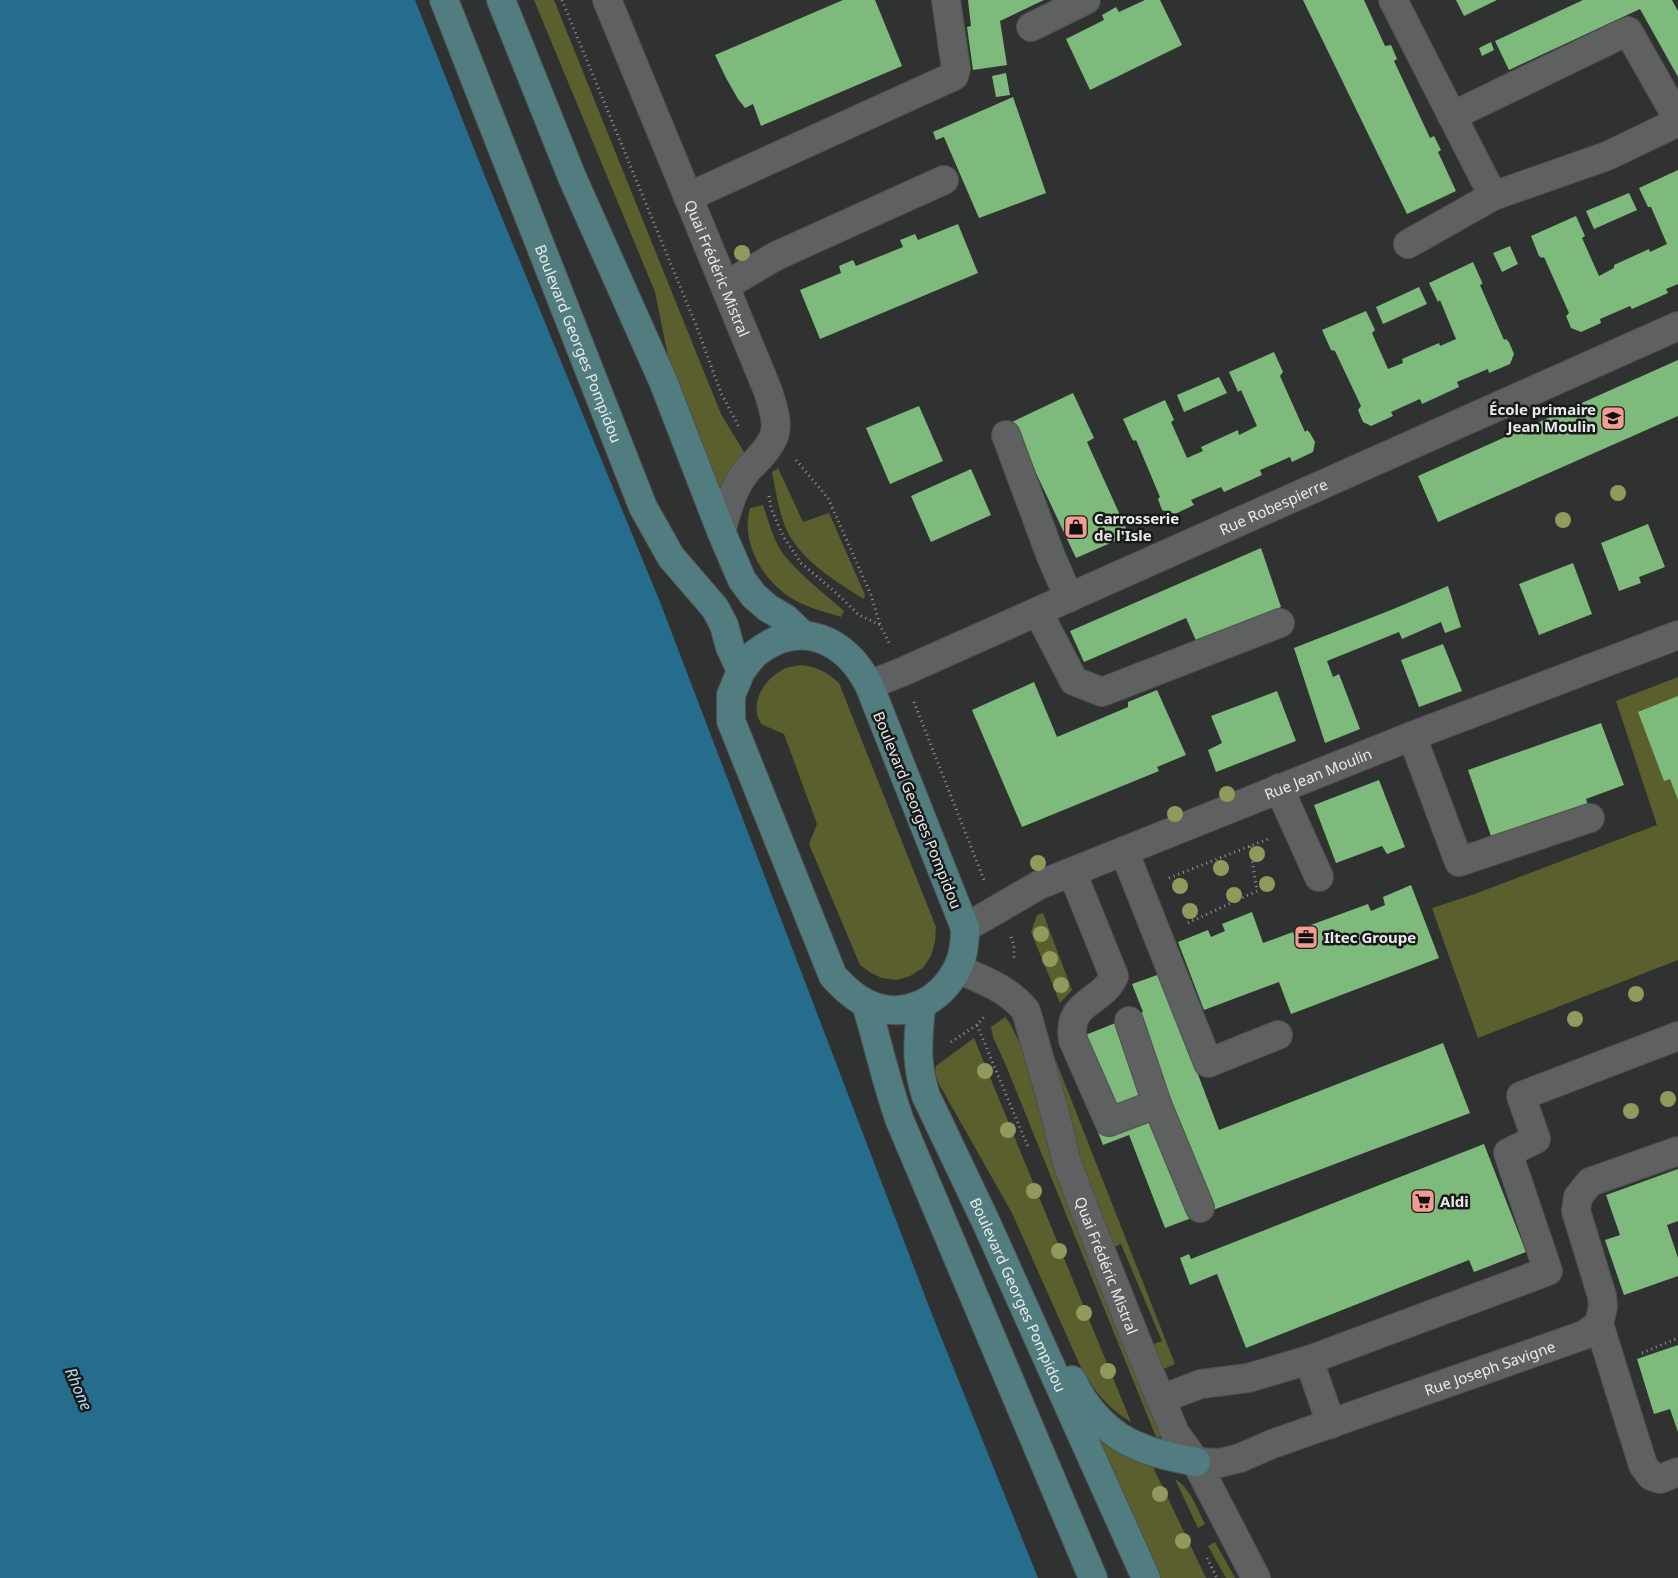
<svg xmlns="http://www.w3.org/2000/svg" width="1678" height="1578" font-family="'Noto Sans',sans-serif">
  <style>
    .green { fill: #5a5f2d }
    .water { fill: #266d8d }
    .building { fill: #7fba7d }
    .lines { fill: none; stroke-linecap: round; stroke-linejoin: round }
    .minor-casing { stroke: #4e504f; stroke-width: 30 }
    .major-casing { stroke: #4e504f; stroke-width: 30 }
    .path { stroke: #959796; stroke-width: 3; stroke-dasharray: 1 4; stroke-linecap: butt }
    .minor { stroke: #5e6160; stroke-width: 28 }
    .major { stroke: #527d80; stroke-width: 28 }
    .tree { fill: #919a5c }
    .labels { text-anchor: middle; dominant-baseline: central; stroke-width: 5; stroke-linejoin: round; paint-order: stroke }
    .street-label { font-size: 15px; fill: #e9ebea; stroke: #181a19 }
    .poi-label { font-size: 15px; font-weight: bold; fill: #e9ebea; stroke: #181a19; text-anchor: start }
    .water-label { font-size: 16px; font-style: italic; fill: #b0daf1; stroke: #181a19 }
  </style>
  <rect width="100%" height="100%" fill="#2f3231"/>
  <g class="green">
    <path d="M534 0H554L721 414 744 452 735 466 719 497 668 356 655 292Z"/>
    <path d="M778 468 803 522 829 513 865 595 864 599C836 582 804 562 788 533 779 514 776 492 772 472Z"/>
    <path d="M763 505C769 522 773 540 784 555 801 576 824 593 844 611L841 617C822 611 800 606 784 593 759 574 741 539 750 508Z"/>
    <path d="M801 665C818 667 827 672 839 683L936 927 935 942 931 956 923 968 910 976 897 980 882 978 871 973 860 965 809 844 817 824 784 734 761 724C760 721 757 717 757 713 754 693 771 673 789 667 793 666 798 666 801 665Z"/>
    <path d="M1678 677V960L1478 1038 1432 908 1472 895 1657 825 1616 701Z"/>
    <path d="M1043 913 1072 990 1060 1003 1031 932 1037 915Z"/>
    <path d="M1005 1017 1010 1023 1025 1054 1162 1434 1159 1438 1156 1437 1007 1068 993 1037 991 1027Z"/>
    <path d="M974 1038 1131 1422C1109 1409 1095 1392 1082 1370L1012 1213 939 1084 935 1072 936 1066Z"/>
    <path d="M1056 1061 1175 1364 1166 1368H1160L1149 1346 1162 1341 1121 1244 1109 1249 1089 1198 1051 1062Z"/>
    <path d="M1091 1425 1152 1465 1206 1578H1160L1135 1526Z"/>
    <path d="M1175 1479C1190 1488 1197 1508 1205 1524L1198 1528Z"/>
    <path d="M1215 1542 1235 1578H1226L1208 1546Z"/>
  </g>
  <path class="water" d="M0 0H415L486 179 660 602 933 1317 1038 1578H0Z"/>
  <g class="building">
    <path d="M843 0H875L902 66 761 126 753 104 745 108 738 99 726 78 715 55Z"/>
    <path d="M968 0H1044L1000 21 1007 65 973 70 967 27 971 26Z"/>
    <path d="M1145 0H1160L1182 45 1090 90 1066 39 1104 20 1102 15 1116 7 1119 12Z"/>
    <path d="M1303 0H1364L1385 46 1391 45 1397 59 1394 61 1430 138 1434 136 1441 150 1438 152 1456 191 1407 214Z"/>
    <path d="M1456 0H1497L1464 16Z"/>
    <path d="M1583 0H1672L1678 11V77L1640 9 1509 70 1495 41Z"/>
    <path d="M1491 42 1494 50 1482 56 1479 48Z"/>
    <path d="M1006 73 1010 95 996 97 992 76Z"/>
    <path d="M1013 97 1046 193 979 218 944 137 936 140 933 132Z"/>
    <path d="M1678 170V284L1666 289 1668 293 1632 309 1630 306 1600 319 1601 323 1581 332 1571 328 1566 316 1569 313 1544 257 1542 258 1539 256 1531 236 1576 216 1585 236 1582 238 1599 276 1614 268V265L1649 249 1650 252 1667 244 1651 207H1648L1639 188Z"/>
    <path d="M1629 193 1637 210 1594 229 1586 211Z"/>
    <path d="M958 224 978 273 820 339 800 290 841 273 839 266 853 260 856 266 903 247 900 240 915 234 918 240Z"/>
    <path d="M1510 246 1518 264 1502 272 1493 253Z"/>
    <path d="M1473 262 1482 282V284L1480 285 1504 340 1506 339 1509 342 1514 354 1510 364 1489 373 1488 369 1457 382 1459 387 1422 404 1420 399 1391 412 1393 416 1371 426 1363 422 1358 410 1361 406 1335 351 1331 350 1322 330 1366 311 1375 330 1372 333 1388 369 1403 363 1402 359 1439 343 1440 346 1456 339 1440 300 1438 302 1429 283Z"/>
    <path d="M1419 287 1427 304 1383 324 1376 307Z"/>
    <path d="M1274 352 1283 372 1280 376 1305 432 1307 430 1310 433 1315 442 1313 452 1292 462 1290 457 1260 470 1262 475 1224 492 1221 487 1191 500 1194 505 1175 514 1162 510 1158 499 1160 497 1136 440 1134 441 1132 439 1123 419 1165 400 1174 420 1171 422 1187 458 1203 451 1201 447 1238 430 1239 435 1257 426 1241 390 1238 392 1229 372Z"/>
    <path d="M1678 360V416L1438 522 1418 476Z"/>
    <path d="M1219 377 1227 393 1184 412 1177 395Z"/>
    <path d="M1073 393 1094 438 1087 442 1129 535 1076 558 1012 422Z"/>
    <path d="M919 406 943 461 890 484 866 428Z"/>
    <path d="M971 469 991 515 931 542 911 496Z"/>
    <path d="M1648 524 1665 567 1639 577 1641 583 1619 591 1601 543Z"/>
    <path d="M1261 548 1281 607 1198 645 1186 618 1084 662 1070 631Z"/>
    <path d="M1573 563 1592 614 1539 635 1519 584Z"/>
    <path d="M1448 586 1461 627 1445 633 1441 622 1402 639 1399 632 1327 661 1333 677 1339 674 1360 729 1325 743 1294 648 1391 610Z"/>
    <path d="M1443 644 1462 691 1419 707 1401 660Z"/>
    <path d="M1034 682 1057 737 1128 707V702L1157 690 1186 755 1157 767 1159 771 1022 827 972 710Z"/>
    <path d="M1277 691 1296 741 1216 772 1208 750 1222 743 1211 716Z"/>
    <path d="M1678 696V800L1670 779 1664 781 1638 712Z"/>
    <path d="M1601 723 1624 785 1586 799 1588 805 1492 839 1468 770Z"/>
    <path d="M1379 780 1405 847 1387 854 1382 846 1336 863 1314 805Z"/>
    <path d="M1411 885 1439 958 1291 1014 1279 982 1204 1010 1178 942 1208 930 1211 937 1225 931 1222 924 1252 912 1263 943 1293 932 1295 939 1310 933 1308 926 1368 904 1371 911 1385 905 1383 897Z"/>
    <path d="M1160 974 1219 1130 1443 1043 1470 1113 1165 1228 1129 1135 1103 1145 1063 1044 1143 1012 1132 984Z"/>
    <path d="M1484 1144 1526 1252 1474 1272 1469 1260 1246 1348 1217 1274 1190 1285 1180 1258 1189 1254 1191 1259Z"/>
    <path d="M1678 1169V1221L1667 1225 1678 1258V1276L1624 1295 1605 1240 1620 1235 1606 1195Z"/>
    <path d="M1678 1345V1432L1670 1409 1654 1414 1637 1359Z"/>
  </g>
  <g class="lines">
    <g class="minor-casing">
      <g id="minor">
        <path id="s1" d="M607 0 768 391C777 422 783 433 758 459 754 464 748 468 745 473 732 489 727 512 721 531"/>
        <path d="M1393 0 1493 196"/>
        <path d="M1031 27 1086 0"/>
        <path d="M1452 116 1628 31 1678 119"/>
        <path d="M688 197 954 76 956 69 946 0"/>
        <path d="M1408 244 1493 196 1607 156 1678 122"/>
        <path d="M725 286 776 256 944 180"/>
        <path d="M1006 435 1050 554 1069 598"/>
        <path d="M1038 612 1074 681 1102 692 1280 623"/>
        <path id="s2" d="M869 685 902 672 1678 326"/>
        <path d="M1412 736 1459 862 1590 818"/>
        <path d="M1279 788 1319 877"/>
        <path d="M1124 851 1208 1063 1278 1035"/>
        <path d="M1072 872 1114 976C1103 1003 1066 1001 1073 1040L1109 1122 1157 1104"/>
        <path id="s3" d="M965 928 1039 885 1412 736 1678 635"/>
        <path id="s4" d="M958 969C983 980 1009 989 1026 1011L1056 1117 1066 1160 1084 1208 1139 1347 1175 1433 1196 1462 1256 1578"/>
        <path d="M1129 1021 1157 1104 1200 1208"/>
        <path d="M1599 1324 1603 1307 1602 1296 1576 1211 1578 1197 1590 1182 1678 1151"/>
        <path d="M1309 1360 1331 1424"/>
        <path d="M1161 1399 1201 1384 1248 1378 1309 1360 1548 1271 1508 1153 1536 1139 1521 1096 1678 1036"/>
        <path id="s5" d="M1196 1462 1220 1463 1240 1458 1272 1444 1584 1335 1599 1324 1643 1465 1651 1476 1660 1479 1678 1472"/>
      </g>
    </g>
    <g class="major-casing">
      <g id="major">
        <path id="s6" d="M444 0 643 507 671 557 715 608 724 625 730 647 741 671 731 695V721L833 976C843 987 853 997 866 1003 902 1021 939 1003 957 969 964 956 965 942 965 928L869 685C845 639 800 618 756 653 750 658 746 665 741 671"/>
        <path d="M501 0 572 177 663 381 721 531 742 580 754 596 768 608 785 618 803 635"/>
        <path d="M866 1004C878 1043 886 1082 900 1121L1093 1578"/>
        <path id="s7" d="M921 1006C918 1042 915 1061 926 1096L985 1220 1146 1578"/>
        <path d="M1072 1380C1085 1409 1110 1436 1140 1447 1158 1455 1177 1458 1196 1462"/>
      </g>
    </g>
    <g class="path">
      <path d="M562 0 696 325 721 393 740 429"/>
      <path d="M796 460 828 498 871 595 880 625"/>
      <path d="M769 496 771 508 783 536 801 563 834 591 859 615 880 625 889 643"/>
      <path d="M914 702 984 880"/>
      <path d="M1169 878 1268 839"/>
      <path d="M1188 923 1257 891 1250 846"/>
      <path d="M1011 937 1014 945V960"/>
      <path d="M977 1025 1028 1147"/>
      <path d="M951 1042 977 1025 984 1017"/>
      <path d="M1642 1353 1678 1338"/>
      <path d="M1207 1558 1217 1578"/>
    </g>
    <use href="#minor" class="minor"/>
    <use href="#major" class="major"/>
  </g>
  <g class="tree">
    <circle cx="742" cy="253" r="8"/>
    <circle cx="1618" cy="493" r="8"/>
    <circle cx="1563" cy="520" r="8"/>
    <circle cx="1227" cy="794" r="8"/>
    <circle cx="1175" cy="814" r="8"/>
    <circle cx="1257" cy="854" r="8"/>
    <circle cx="1038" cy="863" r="8"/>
    <circle cx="1221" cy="868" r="8"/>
    <circle cx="1267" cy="884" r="8"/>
    <circle cx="1180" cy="886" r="8"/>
    <circle cx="1234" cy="895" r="8"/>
    <circle cx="1190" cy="911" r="8"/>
    <circle cx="1041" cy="934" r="8"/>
    <circle cx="1050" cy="959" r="8"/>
    <circle cx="1061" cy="985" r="8"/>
    <circle cx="1636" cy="994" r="8"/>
    <circle cx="1575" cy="1019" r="8"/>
    <circle cx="985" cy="1071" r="8"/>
    <circle cx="1668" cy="1099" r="8"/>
    <circle cx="1631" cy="1111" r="8"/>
    <circle cx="1008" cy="1130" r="8"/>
    <circle cx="1034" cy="1191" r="8"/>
    <circle cx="1059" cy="1251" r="8"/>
    <circle cx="1084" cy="1313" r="8"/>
    <circle cx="1108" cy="1371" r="8"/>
    <circle cx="1160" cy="1494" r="8"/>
    <circle cx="1183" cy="1541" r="8"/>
  </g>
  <defs>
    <g id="school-square" transform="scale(1.25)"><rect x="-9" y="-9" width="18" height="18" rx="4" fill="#f59c92" stroke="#181a19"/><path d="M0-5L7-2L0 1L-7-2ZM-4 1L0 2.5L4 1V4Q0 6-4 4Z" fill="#111"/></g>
    <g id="shop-square" transform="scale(1.25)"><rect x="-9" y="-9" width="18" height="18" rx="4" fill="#f59c92" stroke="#181a19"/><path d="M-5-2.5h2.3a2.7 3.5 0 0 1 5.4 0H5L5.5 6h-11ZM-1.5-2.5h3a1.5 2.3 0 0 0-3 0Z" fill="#111"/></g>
    <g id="office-square" transform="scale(1.25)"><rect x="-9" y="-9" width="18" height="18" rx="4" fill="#f59c92" stroke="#181a19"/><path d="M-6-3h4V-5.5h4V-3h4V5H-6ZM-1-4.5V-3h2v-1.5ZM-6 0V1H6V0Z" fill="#111"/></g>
    <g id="supermarket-square" transform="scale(1.25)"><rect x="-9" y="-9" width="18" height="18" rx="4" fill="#f59c92" stroke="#181a19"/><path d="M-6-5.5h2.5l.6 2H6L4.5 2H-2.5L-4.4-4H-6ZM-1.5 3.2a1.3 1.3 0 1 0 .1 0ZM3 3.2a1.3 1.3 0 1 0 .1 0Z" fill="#111"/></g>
  </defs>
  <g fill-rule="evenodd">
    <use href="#school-square" x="1613" y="418"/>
    <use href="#shop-square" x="1076" y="527"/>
    <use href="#office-square" x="1306" y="937"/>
    <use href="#supermarket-square" x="1423" y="1201"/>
  </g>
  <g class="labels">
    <g class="street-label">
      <text stroke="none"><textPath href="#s1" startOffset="290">Quai Frédéric Mistral</textPath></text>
      <text stroke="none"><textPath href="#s6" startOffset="369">Boulevard Georges Pompidou</textPath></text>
      <text stroke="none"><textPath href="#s2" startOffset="442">Rue Robespierre</textPath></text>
      <text stroke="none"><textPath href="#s3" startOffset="386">Rue Jean Moulin</textPath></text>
      <text transform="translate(918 810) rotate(68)">Boulevard Georges Pompidou</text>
      <text stroke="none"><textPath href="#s4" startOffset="348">Quai Frédéric Mistral</textPath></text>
      <text stroke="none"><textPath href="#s7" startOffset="310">Boulevard Georges Pompidou</textPath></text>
      <text stroke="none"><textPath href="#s5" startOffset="310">Rue Joseph Savigne</textPath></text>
    </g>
    <g class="poi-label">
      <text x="1596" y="409" text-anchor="end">École primaire<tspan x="1596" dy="17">Jean Moulin</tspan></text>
      <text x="1094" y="518">Carrosserie<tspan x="1094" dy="17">de l'Isle</tspan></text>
      <text x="1324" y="937">Iltec Groupe</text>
      <text x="1440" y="1201">Aldi</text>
    </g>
    <g class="water-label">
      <text transform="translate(79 1389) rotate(67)">Rhone</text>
    </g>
  </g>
</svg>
